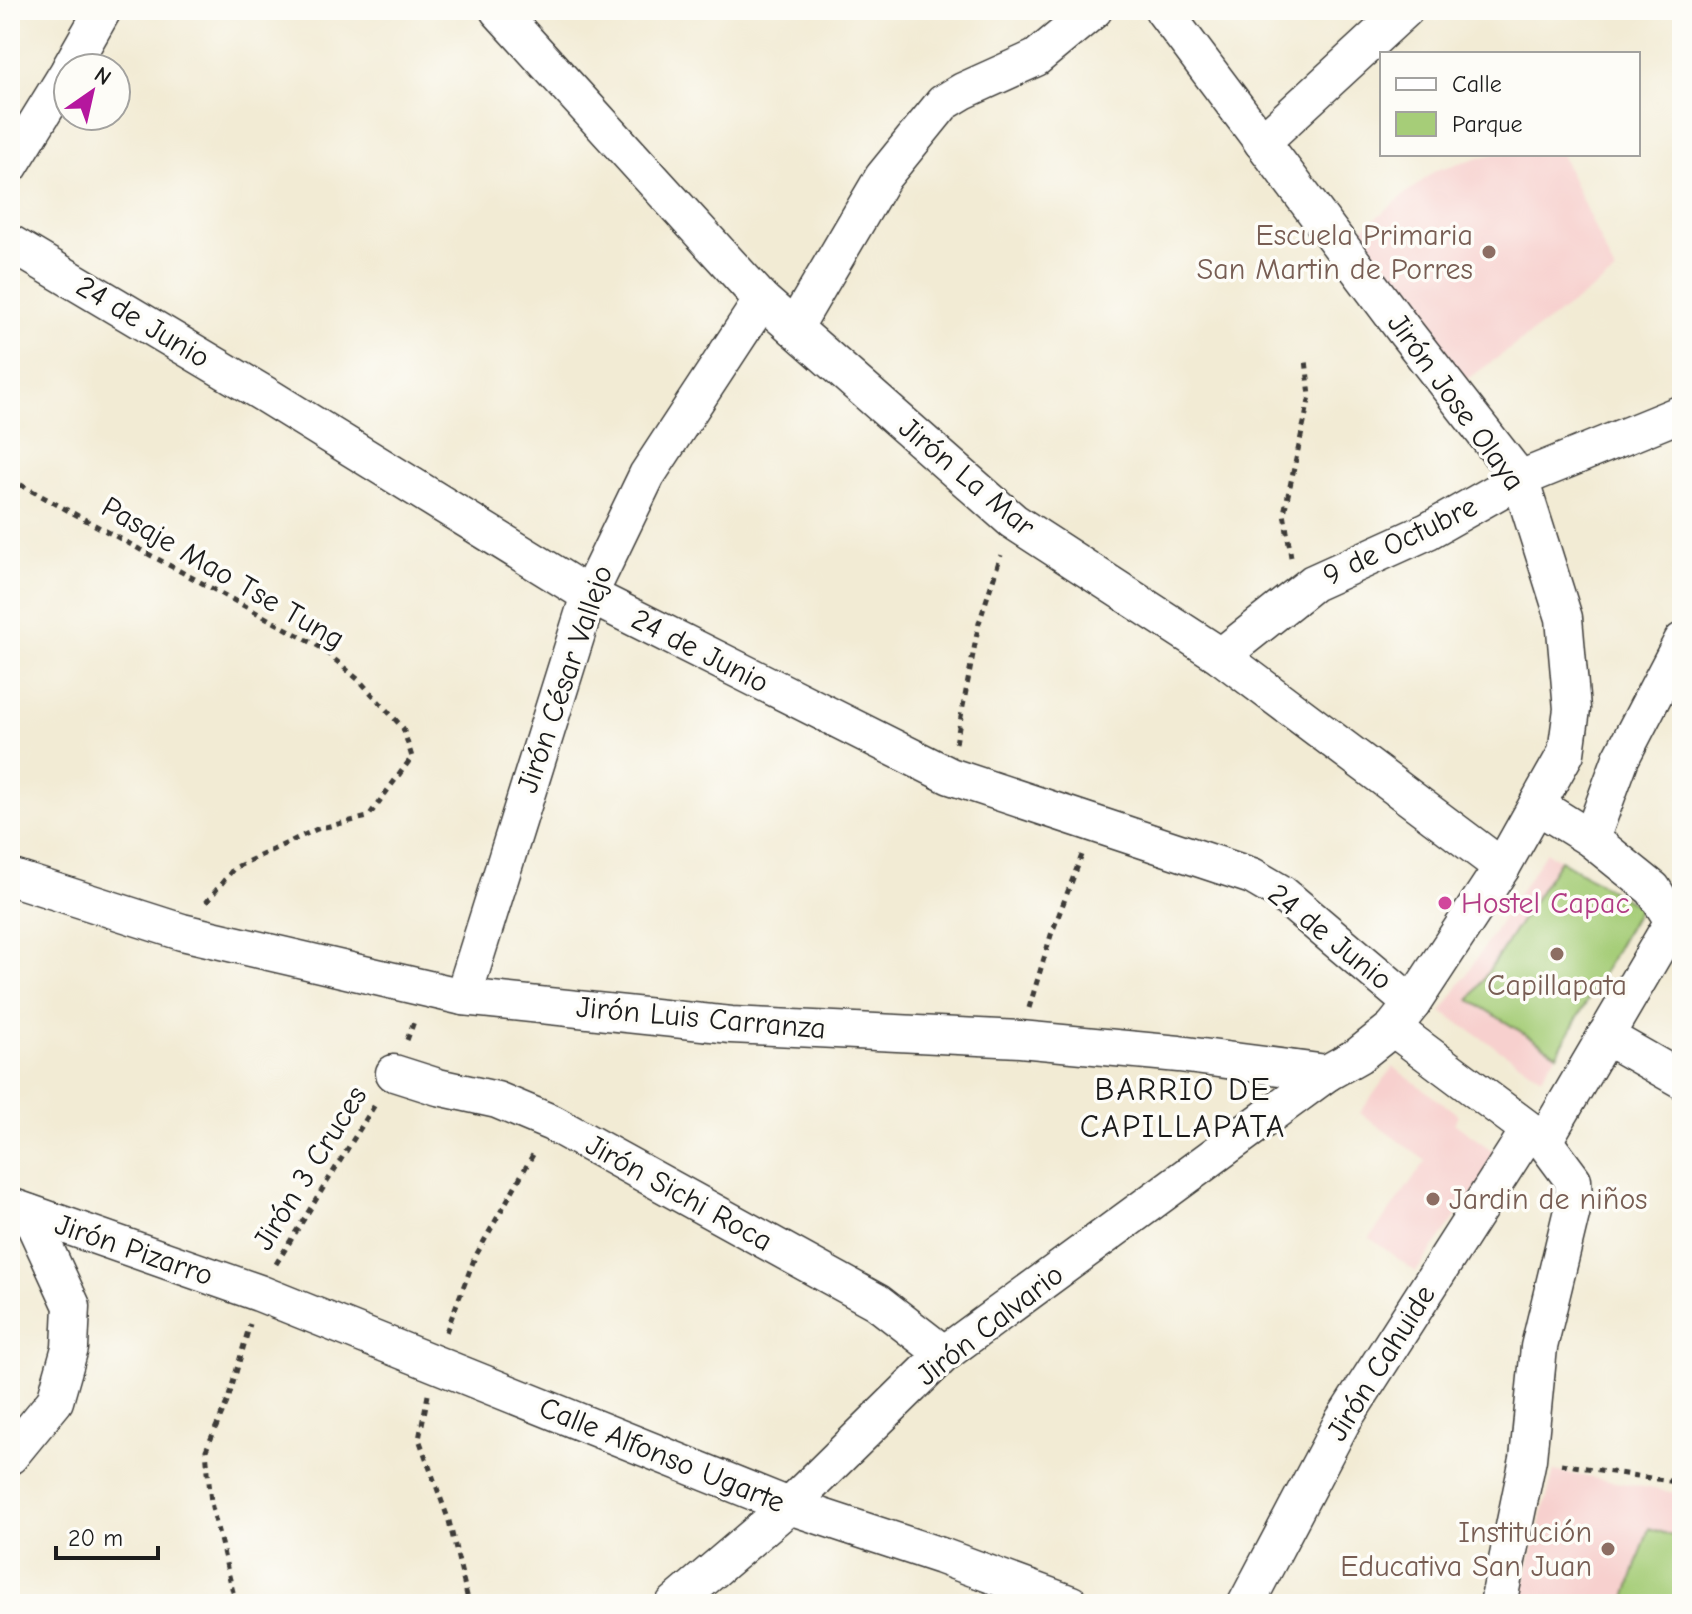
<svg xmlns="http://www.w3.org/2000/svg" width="1692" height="1614" font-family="'Comic Neue',sans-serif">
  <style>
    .built { fill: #f7d0ce }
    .green { fill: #a6cd78; stroke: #61744a; stroke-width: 2 }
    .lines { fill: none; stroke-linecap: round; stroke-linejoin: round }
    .street-casing { stroke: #3c3b38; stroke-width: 39 }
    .path { stroke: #3c3b38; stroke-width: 5; stroke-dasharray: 6 6; stroke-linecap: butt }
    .street { stroke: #fff; stroke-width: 36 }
    .education-dot { fill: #8d6e63; stroke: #fdfcf7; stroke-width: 3 }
    .hotel-dot { fill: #d1479c; stroke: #fdfcf7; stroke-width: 3 }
    .labels { text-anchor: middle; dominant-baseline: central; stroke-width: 7; stroke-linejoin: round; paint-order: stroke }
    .education-label { font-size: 30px; fill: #785e54; stroke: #fdfcf7; text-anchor: end }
    .street-label { font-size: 30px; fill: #1c1c1c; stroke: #fdfcf7 }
    .hotel-label { font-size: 30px; fill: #b23c85; stroke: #fdfcf7; text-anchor: start }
    .neighbourhood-label { font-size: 32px; letter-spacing: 2px; fill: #1c1c1c; stroke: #fdfcf7 }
  </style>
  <rect width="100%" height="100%" fill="#fdfcf7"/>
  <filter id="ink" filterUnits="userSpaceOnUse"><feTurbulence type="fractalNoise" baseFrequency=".0125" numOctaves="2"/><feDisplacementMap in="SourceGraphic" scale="16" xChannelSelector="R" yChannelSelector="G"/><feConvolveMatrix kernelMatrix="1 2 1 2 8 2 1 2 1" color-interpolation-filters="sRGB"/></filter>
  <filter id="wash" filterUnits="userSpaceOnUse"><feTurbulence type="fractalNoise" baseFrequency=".006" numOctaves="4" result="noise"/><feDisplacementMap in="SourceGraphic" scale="32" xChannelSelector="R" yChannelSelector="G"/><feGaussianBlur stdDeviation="1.8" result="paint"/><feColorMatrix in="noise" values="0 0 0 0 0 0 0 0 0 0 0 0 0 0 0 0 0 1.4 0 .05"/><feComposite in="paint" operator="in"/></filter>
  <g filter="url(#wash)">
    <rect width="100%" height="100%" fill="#f2ebd4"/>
    <g class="built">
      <path d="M1494 154H1561L1615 273 1464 382 1358 232 1436 170Z"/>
      <path d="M1546 852 1560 860 1471 1000 1557 1054 1541 1077 1442 1012Z"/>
      <path d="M1393 1067 1459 1115 1454 1123 1500 1156 1416 1272 1370 1238 1426 1161 1360 1113Z"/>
      <path d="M1554 1471 1682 1494V1604H1518Z"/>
    </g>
    <g class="green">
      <path d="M1560 860 1640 907 1557 1054 1470 1000Z"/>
      <path d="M1649 1528 1682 1539V1604H1624Z"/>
    </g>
  </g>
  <g filter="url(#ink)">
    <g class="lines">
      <g class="street-casing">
        <g id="street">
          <path d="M498 10 762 300 1013 521 1221 656 1502 867"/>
          <path d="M70 68 103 10"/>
          <path d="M1262 142 1405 10"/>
          <path d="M10 166 68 72"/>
          <path d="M10 243 264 394 589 595 950 776 1252 876 1281 893 1412 1004"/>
          <path d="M794 328 883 177 943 103 963 91 1036 58 1094 10"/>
          <path d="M1221 656 1313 583 1428 531 1520 479 1682 413"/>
          <path d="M1538 806 1591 839 1653 889 1673 921 1544 1141"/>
          <path d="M1591 839 1621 758 1682 641"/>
          <path d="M10 877 182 932 463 997 731 1025 1020 1039 1179 1054 1327 1073 1359 1055 1393 1028 1412 1004 1502 867 1566 753 1572 709 1564 618 1520 479 1403 329 1163 10"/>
          <path d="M463 997 589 595 647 475 762 300"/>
          <path d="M1393 1028 1544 1141 1573 1180 1574 1202 1539 1347 1528 1459 1498 1604"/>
          <path d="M1605 1036 1682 1080"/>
          <path d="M394 1073 438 1087 497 1100 552 1123 877 1302 944 1354"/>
          <path d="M10 1206 259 1293 789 1506 941 1556 1071 1604"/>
          <path d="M10 1456 55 1401 70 1348 72 1306 29 1213"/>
          <path d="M674 1604 789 1506 944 1354 1327 1073"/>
          <path d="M1246 1604 1342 1422 1529 1130"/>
        </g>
      </g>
      <g class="path">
        <path d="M10 479 320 647 360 681 403 728 412 757 368 817 317 829 234 868 205 904"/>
        <path d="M1291 557 1284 513 1310 396 1306 360"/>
        <path d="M956 743 979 623 1001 555"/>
        <path d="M1029 1008 1051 935 1082 855"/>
        <path d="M407 1040 415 1019"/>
        <path d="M276 1264 376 1103"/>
        <path d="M446 1332 475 1257 535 1151"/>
        <path d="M428 1395 419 1439 449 1521 469 1604"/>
        <path d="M1561 1464 1682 1483"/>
        <path d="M236 1604 211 1503 206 1450 228 1400 250 1324"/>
      </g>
      <use href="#street" class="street"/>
    </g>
  </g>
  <g class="education-dot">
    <circle cx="1489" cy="252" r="8"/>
    <circle cx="1557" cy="954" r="8"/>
    <circle cx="1433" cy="1199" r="8"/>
    <circle cx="1608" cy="1549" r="8"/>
  </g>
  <circle class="hotel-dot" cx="1445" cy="903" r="8"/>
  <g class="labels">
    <g class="education-label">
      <text x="1473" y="235">Escuela Primaria<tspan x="1473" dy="34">San Martin de Porres</tspan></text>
      <text x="1557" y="985" text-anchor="middle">Capillapata</text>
      <text x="1449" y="1199" text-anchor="start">Jardin de niños</text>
      <text x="1592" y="1532">Institución<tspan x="1592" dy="34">Educativa San Juan</tspan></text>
    </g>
    <g class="street-label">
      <text transform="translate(143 322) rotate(31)">24 de Junio</text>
      <text transform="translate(1456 402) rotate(54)">Jirón Jose Olaya</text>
      <text transform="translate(967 477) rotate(40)">Jirón La Mar</text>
      <text transform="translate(1400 541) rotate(-26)">9 de Octubre</text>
      <text transform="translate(223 573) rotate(30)">Pasaje Mao Tse Tung</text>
      <text transform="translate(700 651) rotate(27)">24 de Junio</text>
      <text transform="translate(565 679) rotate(-71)">Jirón César Vallejo</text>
      <text transform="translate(1330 937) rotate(39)">24 de Junio</text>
      <text transform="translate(701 1018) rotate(5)">Jirón Luis Carranza</text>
      <text transform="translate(310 1168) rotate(-58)">Jirón 3 Cruces</text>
      <text transform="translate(679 1193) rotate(29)">Jirón Sichi Roca</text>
      <text transform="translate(134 1250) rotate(19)">Jirón Pizarro</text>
      <text transform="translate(990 1325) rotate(-38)">Jirón Calvario</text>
      <text transform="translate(1381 1363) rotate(-58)">Jirón Cahuide</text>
      <text transform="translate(662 1455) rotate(22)">Calle Alfonso Ugarte</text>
    </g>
    <g class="hotel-label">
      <text x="1461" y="903">Hostel Capac</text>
    </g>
    <g class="neighbourhood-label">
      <text x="1183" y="1089">BARRIO DE<tspan x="1183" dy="37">CAPILLAPATA</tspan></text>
    </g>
  </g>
  <rect width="1692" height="1614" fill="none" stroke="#fdfcf7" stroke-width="40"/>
  <rect x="1380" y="52" width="260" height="104" fill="#fdfcf7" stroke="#a3a29f" stroke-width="2"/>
  <rect x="1396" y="78" width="40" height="12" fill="#ffffff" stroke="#a3a29f" stroke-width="2"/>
  <text x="1452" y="92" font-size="24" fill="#1c1c1c">Calle</text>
  <rect x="1396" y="112" width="40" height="24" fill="#a6cd78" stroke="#a3a29f" stroke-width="2"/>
  <text x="1452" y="132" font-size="24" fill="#1c1c1c">Parque</text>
  <g transform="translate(92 92) rotate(34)"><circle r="38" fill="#fdfcf7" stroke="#a3a29f" stroke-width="2"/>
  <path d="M0-6L14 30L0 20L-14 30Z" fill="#b5179e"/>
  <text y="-12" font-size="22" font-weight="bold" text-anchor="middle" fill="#1c1c1c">N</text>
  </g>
  <path d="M56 1546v12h102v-12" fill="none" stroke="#1c1c1c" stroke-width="4"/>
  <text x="68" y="1546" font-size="24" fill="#1c1c1c" stroke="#fdfcf7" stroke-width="6" paint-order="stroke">20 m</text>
</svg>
